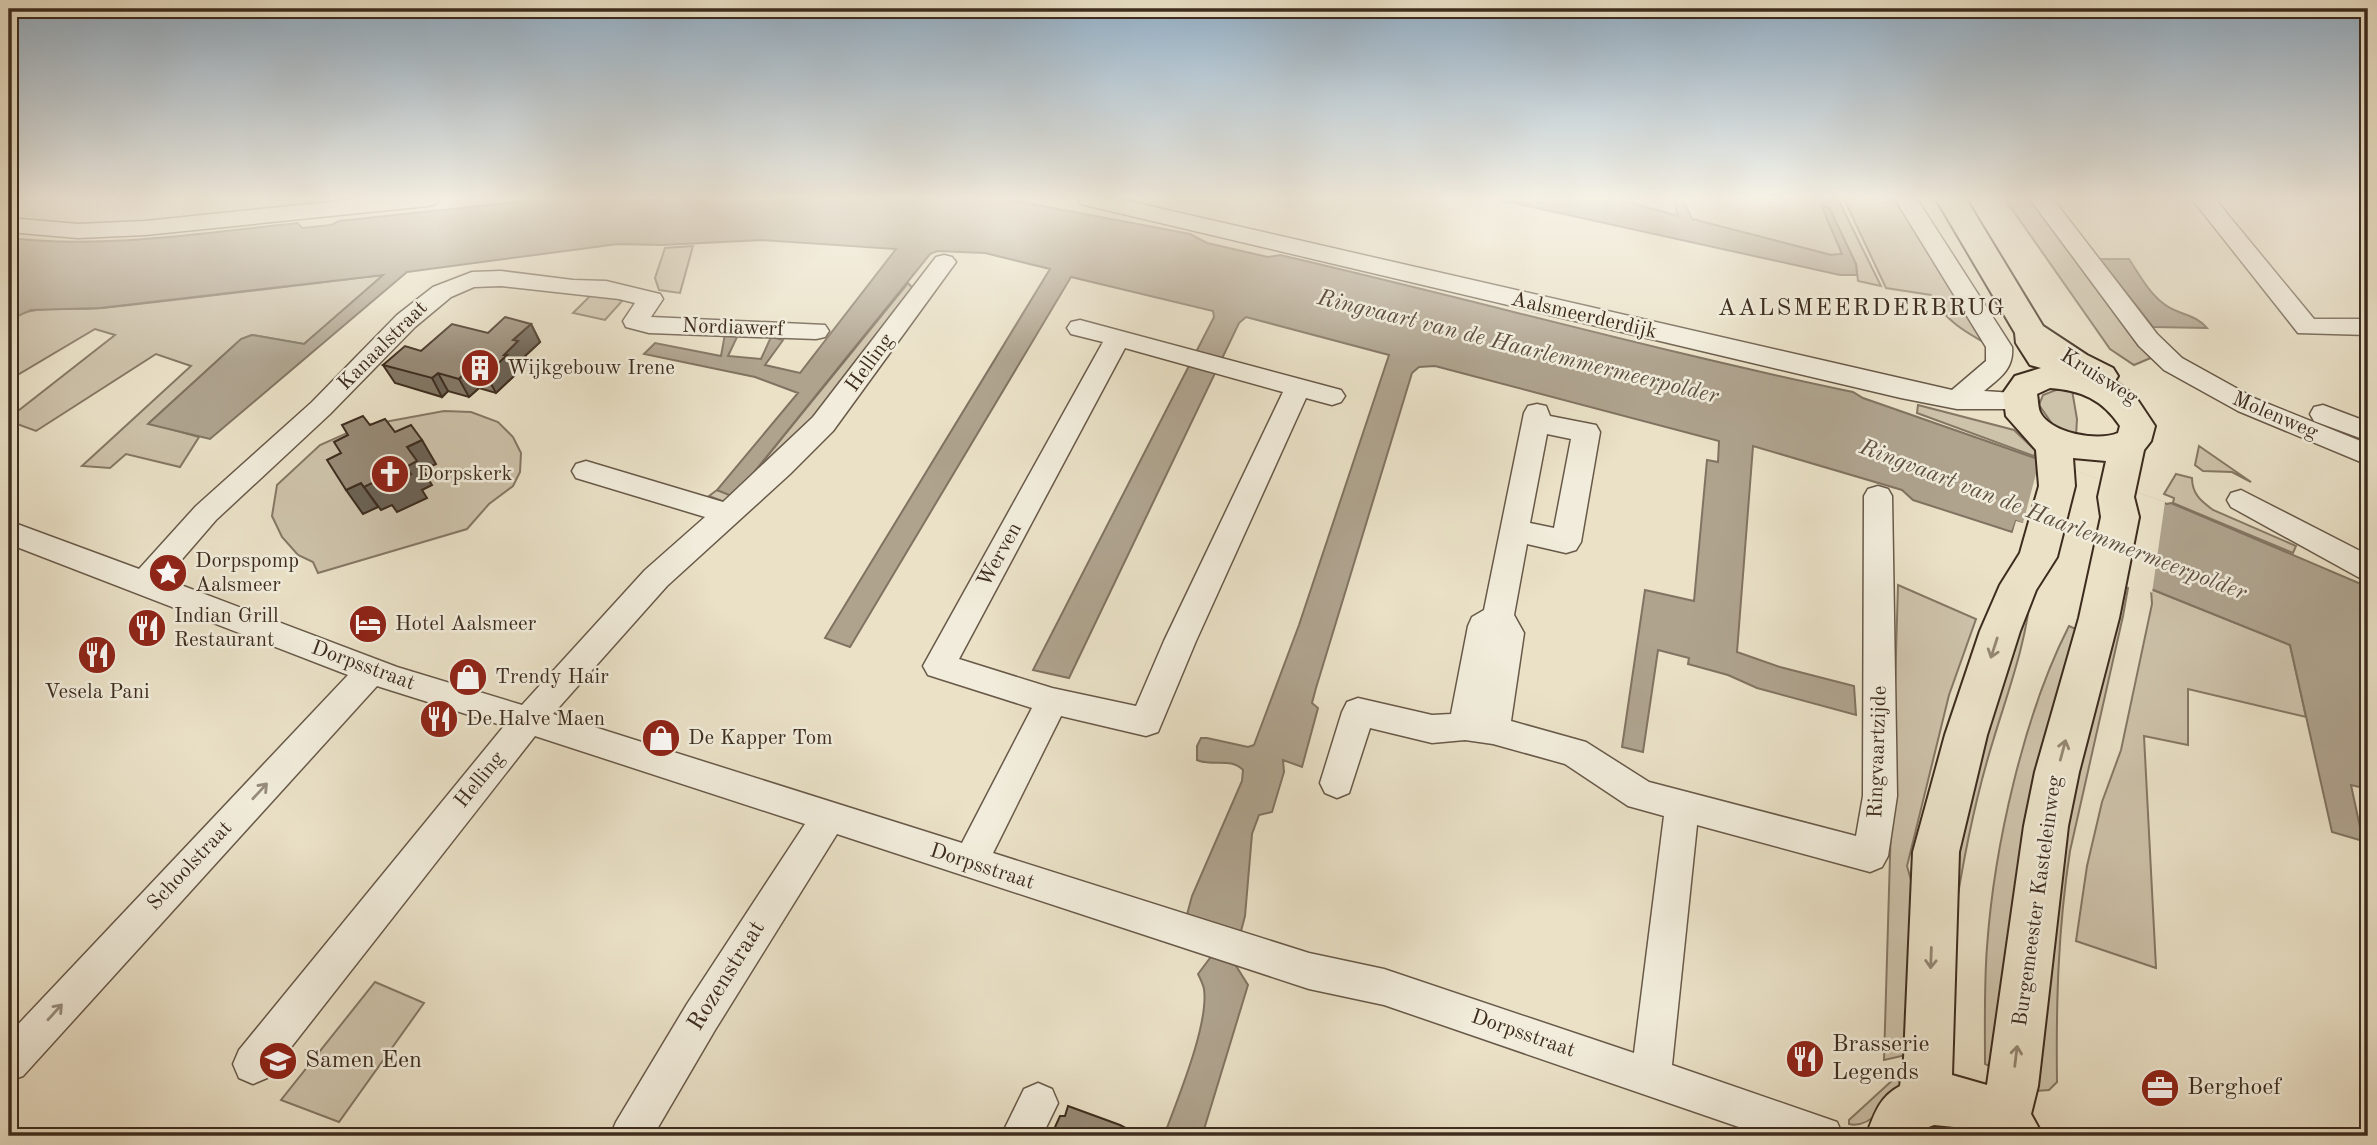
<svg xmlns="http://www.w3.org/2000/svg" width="2377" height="1145" font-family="'Old Standard TT',serif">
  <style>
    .green { fill: #cdc2aa; stroke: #857764; stroke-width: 2 }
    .water { fill: #afa38e; stroke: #817361; stroke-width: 2 }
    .pier { fill: #eae1c7 }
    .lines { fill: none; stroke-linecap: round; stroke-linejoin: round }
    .minor-casing { stroke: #685948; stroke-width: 3 }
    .major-casing { stroke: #3d2c1e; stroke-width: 4 }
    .minor { fill: #f1ecdb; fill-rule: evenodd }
    .major { fill: #eae1c7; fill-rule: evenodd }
    .wall { fill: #827765; stroke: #3d2c1e; stroke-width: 2 }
    .shaded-wall { fill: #6a6153; stroke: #3d2c1e; stroke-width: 2 }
    .building { fill: #978a76; stroke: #3d2c1e; stroke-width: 2 }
    .oneway { stroke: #948672 }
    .oneway2 { stroke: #978c7c }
    .labels { text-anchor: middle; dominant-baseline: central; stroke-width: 5; stroke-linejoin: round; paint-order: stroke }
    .street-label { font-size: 21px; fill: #3d2c1e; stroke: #f1ecdb }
    .poi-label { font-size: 21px; fill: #3d2c1e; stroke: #f1ecdb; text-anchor: start }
    .water-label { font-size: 23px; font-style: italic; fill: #5f5040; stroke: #f1ecdb }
    .quarter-label { font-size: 24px; letter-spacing: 2px; fill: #3d2c1e; stroke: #f1ecdb }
    .near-street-label { font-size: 24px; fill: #3d2c1e; stroke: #f1ecdb }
    .near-poi-label { font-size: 24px; fill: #3d2c1e; stroke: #f1ecdb; text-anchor: start }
  </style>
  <rect width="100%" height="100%" fill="#eae1c7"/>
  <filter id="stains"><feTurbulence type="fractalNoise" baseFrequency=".00286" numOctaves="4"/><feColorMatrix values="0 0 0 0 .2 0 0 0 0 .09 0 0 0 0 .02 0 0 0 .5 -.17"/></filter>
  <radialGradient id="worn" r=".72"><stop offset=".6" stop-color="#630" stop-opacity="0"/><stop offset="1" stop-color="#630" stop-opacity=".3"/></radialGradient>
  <g class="green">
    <path d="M1615 199H1673L1679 216Z"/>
    <path d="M1683 199H1838L1881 286 1858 281 1856 264 1843 254 1831 255 1691 219Z"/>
    <path d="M1844 199H1897L1994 348C1969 334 1945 322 1931 295L1886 288Z"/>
    <path d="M2005 199H2031L2153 357 2134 365 2110 349Z"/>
    <path d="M693 246 680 293 659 290 655 278 665 248Z"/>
    <path d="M384 275 304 344 252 335 241 339 149 423 199 437 180 467 126 454 110 468 82 466 191 366 156 354 36 431 9 421V418L115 335 95 329 9 380V320C32 303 73 311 102 308 196 298 290 286 384 275Z"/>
    <path d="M908 283 918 294 790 451 727 503 709 496 717 490 735 496Z"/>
    <path d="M592 294 623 300 605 320 573 313Z"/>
    <path d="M2061 388 2072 390 2077 419 2076 436 2053 425 2039 405 2043 395Z"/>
    <path d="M1918 405 2014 430 2036 451 2034 456 1917 413Z"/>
    <path d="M444 411 471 412 498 422 513 437 521 453 520 472 513 486 489 504 467 529 318 573 313 562 298 555 282 537 272 516 277 485 320 445 363 426Z"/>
    <path d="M2199 446 2251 482 2232 472 2203 471 2195 465Z"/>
    <path d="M2176 474 2192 478C2192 494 2201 501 2213 510L2296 546 2293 553 2173 503 2174 498 2164 494Z"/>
    <path d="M1898 585 1976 619 1949 695 1907 866 1913 887 1915 1053 1884 1060Z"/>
    <path d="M2122 586 2128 588 2123 616 2070 851C2058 929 2056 1003 2057 1082L2049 1090 2036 1091 2051 884Z"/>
    <path d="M2031 589C2027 642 2008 691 1993 741 1975 799 1963 860 1954 920L1945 855Z"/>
    <path d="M2151 589 2290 645 2306 717 2188 689V745L2144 736 2156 968 2076 941 2087 866 2102 802 2121 750 2152 604Z"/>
    <path d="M2069 626 2080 631 2001 1072 1985 1064C1985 1025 1984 986 1987 947 1994 847 2024 714 2069 626Z"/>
    <path d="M375 982 424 1003 339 1122 281 1100Z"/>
    <path d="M1916 1069C1902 1086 1874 1131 1849 1124V1120L1897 1076 1906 1070Z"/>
  </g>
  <g class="water">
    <path d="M544 199H1005L1190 234 1207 243 1268 257 1280 255C1471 299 1661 352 1853 392L1863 398 2167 504 2171 503 2368 587V789L2351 785 2363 841 2332 832 2290 645 2151 589 2153 571 2016 521 2012 532 1913 500 1902 490 1753 446 1737 652 1780 667 1854 686 1856 715 1757 688 1728 675 1688 664 1689 658 1658 650 1643 752 1622 747 1645 590 1694 601 1707 460 1718 462 1719 441 1435 366 1419 367 1412 373 1316 688 1312 703 1318 708 1302 767 1283 760 1284 772 1272 812 1259 815 1252 834 1245 916 1233 961 1248 985 1202 1136H1164C1177 1100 1209 1025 1204 989 1203 984 1200 978 1198 974L1213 954 1185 922 1192 896 1242 781 1243 770C1231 757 1212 767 1197 760V746L1201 738H1207L1248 747 1254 745 1299 625 1389 355 1246 317 1239 323 1069 678 1033 670 1214 317 1213 311 1071 277 850 647 825 638 1050 269 985 253 937 251 930 254 734 497 717 490 798 393 755 377 644 354 655 343 721 356 725 334 738 335 728 356 761 359 771 337 783 340 765 365 800 373 896 249 762 240 662 245 618 244 407 272 210 439 148 424 241 339 252 335 304 344 383 275 100 308 31 310 9 320V238C105 249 202 233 298 223L302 228 331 225 339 221Z"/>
    <path d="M1496 199H1615L1678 216 1673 199H1683L1692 219 1831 255 1842 254 1821 205 1829 207 1856 264 1857 275H1840Z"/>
    <path d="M2100 259H2129C2139 274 2149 293 2164 304 2178 315 2196 314 2207 328L2153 327Z"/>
  </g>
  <path class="pier" d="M2037 457 2165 502 2152 593 2147 589 2149 573 2018 525 2012 535 2016 521 2023 523 2037 470Z"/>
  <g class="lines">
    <g class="minor-casing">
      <g id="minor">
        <path d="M359 199H439L436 204 428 206 145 235 78 238 9 232V218L78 224 145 221Z"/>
        <path d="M1078 199H1119L1952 390 1986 361V347L1895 199H1917L2012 347C2014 369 2000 378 1984 391L2028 394 2032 400 2028 406 2019 409H1957L1901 398 1089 206 1081 204Z"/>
        <path d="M2030 199H2053L2157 334 2182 358 2256 399 2368 444V465L2238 411 2164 370 2139 346Z"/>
        <path d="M2192 199H2215L2314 319H2368V335L2298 333Z"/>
        <path d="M944 255 952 257 956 262 833 431 790 474 667 586 553 714 962 843 1032 708 928 675 923 666 1103 342 1071 334 1067 328 1071 322 1080 320 1341 390 1345 396 1341 402 1332 405 1306 398 1196 641 1158 732 1146 736 1061 716 993 853 1309 953 1384 969 1634 1053 1664 816 1628 806 1565 764 1493 744 1465 740 1432 743 1370 728 1349 793 1337 798 1325 793 1320 783 1342 712 1347 702 1358 698 1432 715 1451 714 1468 626 1472 617 1484 610 1524 413 1528 406 1537 404 1546 406 1550 416 1596 425 1600 432 1581 542 1576 550 1566 553 1527 544 1514 615 1524 633 1511 721 1586 742 1649 782 1856 836 1863 796 1864 496 1868 489 1878 486 1888 489 1892 496 1897 796 1888 856 1882 867 1870 872 1697 825 1672 1065 1837 1122 1843 1136H1765L1384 1005 1309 989 837 834 715 1030 653 1136H610L616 1122 687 1004 805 824 535 736 267 1078 253 1084 239 1078 233 1064 239 1050 504 726 377 686 23 1076 9 1081V1034L348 675 9 544V521L139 569 196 506 312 402 397 315 433 287 472 272 501 271 573 280 606 281 660 294 663 299 651 317 825 325 829 331 825 337 816 339 649 333 626 327 623 321 635 303 619 299 501 286 474 287 451 297 415 327 330 414 216 520 165 579 397 667 522 705 645 570 705 517 576 478 572 471 576 464 586 461 723 502 813 417 936 257ZM1125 348 1283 392 1164 641 1136 706 1052 688 959 659ZM1547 434 1571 439 1554 528 1530 523Z"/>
        <path d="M2323 405 2368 422V441L2314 421 2310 414 2314 407Z"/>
        <path d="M2241 490 2368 555V580L2358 577 2231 507 2227 500 2231 493Z"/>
        <path d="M1038 1083 1052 1089 1058 1103 1042 1136H1001L1024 1089Z"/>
      </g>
    </g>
    <g class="major-casing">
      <path id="major" d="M1936 199H1966L2043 326 2087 355 2113 368 2118 376 2115 381 2135 396 2155 426 2151 441 2144 450 2134 497 2139 517 2119 618 2079 772 2068 826 2038 1086 2031 1114 2043 1136H1978L1964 1128 1934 1125 1926 1128 1919 1136H1866C1874 1115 1879 1097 1900 1086L1904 1058 1913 852 1945 735 1980 631 2000 585 2020 553 2039 486 2036 450 2006 416 2003 393 2015 376 2041 368 2030 365 2016 343 2015 333ZM2050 388C2081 390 2103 400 2120 426L2118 433C2097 442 2050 433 2040 412 2038 407 2038 399 2037 394ZM2073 458 2106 461 2098 497 2101 517 2079 618 2035 772 2024 826 1987 1085 1952 1075 1959 852 1987 735 2020 631 2036 590 2057 557 2075 486Z"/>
    </g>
    <use href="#minor" class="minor"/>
    <use href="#major" class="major"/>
  </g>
  <path class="wall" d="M531 324 540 342 525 356 527 360 515 372 516 374 496 393 479 388 469 397 448 391 442 397 395 383 383 365 421 351 488 333Z"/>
  <g class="shaded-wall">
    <path d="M531 324 540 342 525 356 527 360 515 372 516 374 496 393 486 375 504 355 513 340Z"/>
    <path d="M468 369 479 388 469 397 459 379Z"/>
    <path d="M438 373 448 391 442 397 432 378Z"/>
    <path d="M422 440 436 464 423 470 432 485 422 490 427 498 397 512 392 505 381 510 364 487 407 447Z"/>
    <path d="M361 483 378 507 363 514 346 490Z"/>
  </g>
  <g class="building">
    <path d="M505 317 531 324 513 340 518 341 504 355H507L486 375 468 369 459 379 438 373 432 378 383 365 405 346 421 351 452 324 488 333Z"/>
    <path d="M363 416 370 425 385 419 395 432 411 425 422 440 407 447 417 461 406 467 411 474 380 489 376 481 364 487 361 483 346 490 327 460 341 453 334 442 348 435 342 425Z"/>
    <path d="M1068 1106 1120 1125 1133 1132 1131 1136H1056L1058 1130 1055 1127 1060 1116H1065Z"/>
  </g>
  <defs><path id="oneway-shaft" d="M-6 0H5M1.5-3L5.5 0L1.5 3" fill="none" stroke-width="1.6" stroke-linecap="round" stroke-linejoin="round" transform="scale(1.75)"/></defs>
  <g class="oneway">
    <use href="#oneway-shaft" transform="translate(1994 648) rotate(108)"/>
    <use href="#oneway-shaft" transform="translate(2063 750) rotate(-75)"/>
    <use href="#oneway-shaft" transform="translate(1931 958) rotate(92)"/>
    <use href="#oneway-shaft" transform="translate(2016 1056) rotate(-83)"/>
  </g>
  <g class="oneway2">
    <use href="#oneway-shaft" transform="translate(260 791) rotate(-47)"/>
    <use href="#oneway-shaft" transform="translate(55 1012) rotate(-48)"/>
  </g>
  <linearGradient id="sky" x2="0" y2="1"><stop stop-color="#91adc4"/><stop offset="0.55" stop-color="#f6f2e6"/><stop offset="1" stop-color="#f6f2e6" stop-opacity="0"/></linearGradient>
  <rect width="2377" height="360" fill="url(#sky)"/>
  <defs>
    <g id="building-disc" transform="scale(2.0125)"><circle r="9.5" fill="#8f2418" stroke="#f1ecdb"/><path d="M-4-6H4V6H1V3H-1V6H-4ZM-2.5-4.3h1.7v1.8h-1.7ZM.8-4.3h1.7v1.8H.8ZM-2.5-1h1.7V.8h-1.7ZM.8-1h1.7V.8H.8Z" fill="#fff"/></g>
    <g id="church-disc" transform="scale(2.0125)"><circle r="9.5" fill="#8f2418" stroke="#f1ecdb"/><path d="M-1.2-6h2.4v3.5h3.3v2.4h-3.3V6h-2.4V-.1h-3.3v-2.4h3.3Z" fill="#fff"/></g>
    <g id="sight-disc" transform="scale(2.0125)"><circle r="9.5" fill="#8f2418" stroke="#f1ecdb"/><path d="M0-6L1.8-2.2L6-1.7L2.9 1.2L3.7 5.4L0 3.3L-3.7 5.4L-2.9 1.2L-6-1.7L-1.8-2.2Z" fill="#fff"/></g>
    <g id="hotel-disc" transform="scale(2.0125)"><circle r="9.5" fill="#8f2418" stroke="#f1ecdb"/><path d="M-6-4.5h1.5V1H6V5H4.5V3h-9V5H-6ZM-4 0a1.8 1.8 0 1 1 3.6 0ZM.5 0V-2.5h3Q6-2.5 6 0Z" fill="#fff"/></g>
    <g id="restaurant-disc" transform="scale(2.0125)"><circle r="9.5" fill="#8f2418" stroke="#f1ecdb"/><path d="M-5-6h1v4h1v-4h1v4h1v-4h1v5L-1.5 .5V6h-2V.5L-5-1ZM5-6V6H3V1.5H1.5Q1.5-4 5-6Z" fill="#fff"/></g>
    <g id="shop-disc" transform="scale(2.0125)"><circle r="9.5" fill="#8f2418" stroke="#f1ecdb"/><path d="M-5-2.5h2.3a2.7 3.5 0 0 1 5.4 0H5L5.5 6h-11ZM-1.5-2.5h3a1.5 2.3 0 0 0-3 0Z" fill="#fff"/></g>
    <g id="school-disc" transform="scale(2.0125)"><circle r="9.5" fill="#8f2418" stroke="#f1ecdb"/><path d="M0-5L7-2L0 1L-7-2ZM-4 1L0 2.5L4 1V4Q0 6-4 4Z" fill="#fff"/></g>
    <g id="office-disc" transform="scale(2.0125)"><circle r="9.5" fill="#8f2418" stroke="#f1ecdb"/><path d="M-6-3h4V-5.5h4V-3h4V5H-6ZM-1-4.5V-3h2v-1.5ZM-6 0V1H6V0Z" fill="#fff"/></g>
  </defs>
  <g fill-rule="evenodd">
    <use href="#building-disc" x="480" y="368"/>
    <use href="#church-disc" x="390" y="474"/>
    <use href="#sight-disc" x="168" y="573"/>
    <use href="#hotel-disc" x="368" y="624"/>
    <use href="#restaurant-disc" x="147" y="628"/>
    <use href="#restaurant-disc" x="97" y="655"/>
    <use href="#shop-disc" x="468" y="677"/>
    <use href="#restaurant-disc" x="439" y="719"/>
    <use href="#shop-disc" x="661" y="738"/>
    <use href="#restaurant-disc" x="1805" y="1059"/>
    <use href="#school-disc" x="278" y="1061"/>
    <use href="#office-disc" x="2160" y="1088"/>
  </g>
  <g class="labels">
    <g class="street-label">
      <text transform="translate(1584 316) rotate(13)">Aalsmeerderdijk</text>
      <text transform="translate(733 328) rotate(2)">Nordiawerf</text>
      <text transform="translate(383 346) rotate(-45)">Kanaalstraat</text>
      <text transform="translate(870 363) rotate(-54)">Helling</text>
      <text transform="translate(2099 377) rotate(32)">Kruisweg</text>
      <text transform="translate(2275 416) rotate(23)">Molenweg</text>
      <text transform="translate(1000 555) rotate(-61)">Werven</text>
      <text transform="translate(363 666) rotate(20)">Dorpsstraat</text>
      <text transform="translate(1878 752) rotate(-88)">Ringvaartzijde</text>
      <text transform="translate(480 780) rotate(-51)">Helling</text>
      <text transform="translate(190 866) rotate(-47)">Schoolstraat</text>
      <text transform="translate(982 867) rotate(18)">Dorpsstraat</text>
      <text transform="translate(2038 901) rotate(-82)">Burgemeester Kasteleinweg</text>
      <text transform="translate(1523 1034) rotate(19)">Dorpsstraat</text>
    </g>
    <g class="poi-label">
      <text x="507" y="368">Wijkgebouw Irene</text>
      <text x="417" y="474">Dorpskerk</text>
      <text x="195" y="561">Dorpspomp<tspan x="195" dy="24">Aalsmeer</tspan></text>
      <text x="174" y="616">Indian Grill<tspan x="174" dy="24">Restaurant</tspan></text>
      <text x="395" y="624">Hotel Aalsmeer</text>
      <text x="495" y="677">Trendy Hair</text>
      <text x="97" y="692" text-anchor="middle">Vesela Pani</text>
      <text x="466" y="719">De Halve Maen</text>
      <text x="688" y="738">De Kapper Tom</text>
    </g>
    <g class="water-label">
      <text transform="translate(1518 347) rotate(14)">Ringvaart van de Haarlemmermeerpolder</text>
      <text transform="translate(2053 520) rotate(21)">Ringvaart van de Haarlemmermeerpolder</text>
    </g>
    <g class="quarter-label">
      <text x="1862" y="309">AALSMEERDERBRUG</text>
    </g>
    <g class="near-street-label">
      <text transform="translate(727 976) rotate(-58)">Rozenstraat</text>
    </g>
    <g class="near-poi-label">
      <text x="1832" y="1045">Brasserie<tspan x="1832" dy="28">Legends</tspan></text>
      <text x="305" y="1061">Samen Een</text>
      <text x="2187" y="1088">Berghoef</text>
    </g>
  </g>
  <rect width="2377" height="1145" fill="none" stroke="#eae1c7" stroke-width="35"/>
  <rect x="10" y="10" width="2356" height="1124" fill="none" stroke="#3d2c1e" stroke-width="3.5"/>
  <rect x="18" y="18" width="2342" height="1110" fill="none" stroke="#3d2c1e" stroke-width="2"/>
  <rect width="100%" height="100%" filter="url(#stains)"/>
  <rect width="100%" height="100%" fill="url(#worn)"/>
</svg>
